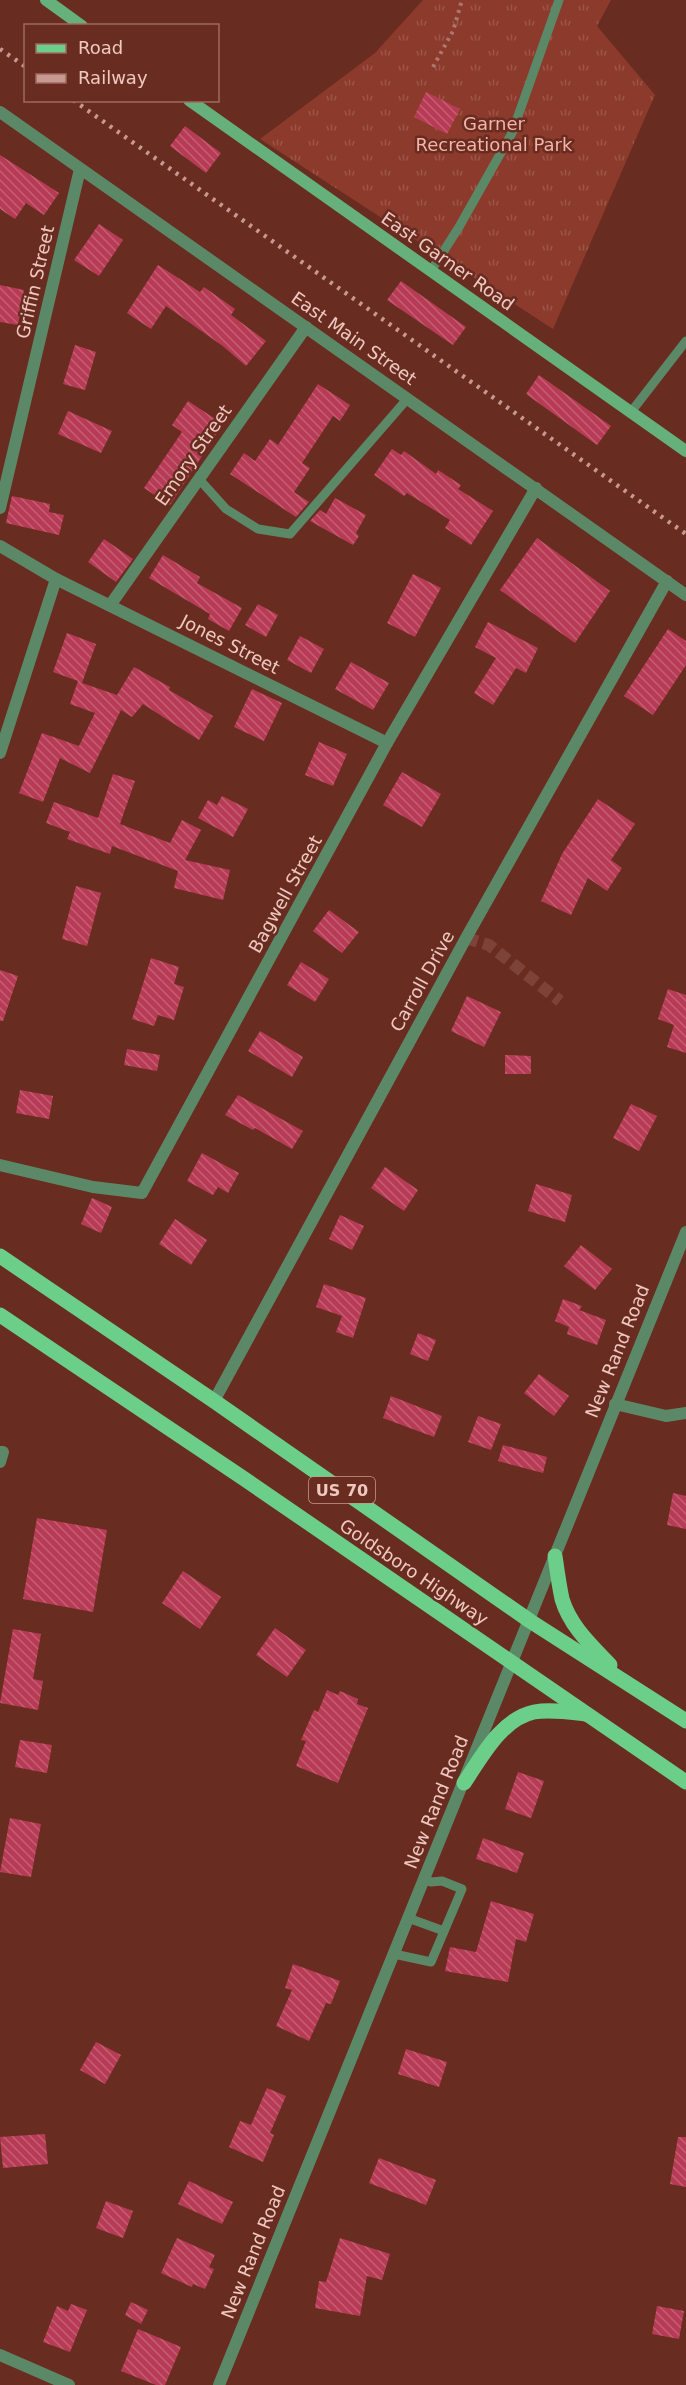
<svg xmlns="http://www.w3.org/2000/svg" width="686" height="2385" font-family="'DejaVu Sans',sans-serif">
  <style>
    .grass { fill: url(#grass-tufts) }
    .building { fill: url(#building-back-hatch) }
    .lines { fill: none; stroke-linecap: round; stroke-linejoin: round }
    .minor-tunnel { stroke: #7d4339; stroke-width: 12; stroke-dasharray: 12 6; stroke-linecap: butt }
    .path { stroke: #aa786e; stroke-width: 4; stroke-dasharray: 3 4.5; stroke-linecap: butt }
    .service { stroke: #5b8967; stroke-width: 9 }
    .minor { stroke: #5b8967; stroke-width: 12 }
    .tertiary { stroke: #5b8967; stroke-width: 12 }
    .secondary { stroke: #65b07b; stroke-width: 12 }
    .primary { stroke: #6bce89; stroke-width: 15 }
    .rail { stroke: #c79991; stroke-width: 4.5; stroke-dasharray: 3 6; stroke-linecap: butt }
    .labels { text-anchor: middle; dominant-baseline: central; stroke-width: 5; stroke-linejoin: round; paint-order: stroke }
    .shield { fill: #692c21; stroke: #c79990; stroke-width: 1.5 }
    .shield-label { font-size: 16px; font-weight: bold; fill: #efc8c0 }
    .park-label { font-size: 18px; fill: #f3b5a8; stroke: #692c21 }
    .street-label { font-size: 18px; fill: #efc8c0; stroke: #692c21 }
  </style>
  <defs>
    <pattern id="grass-tufts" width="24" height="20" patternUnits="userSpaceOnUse" patternTransform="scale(1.5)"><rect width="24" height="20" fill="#8c3a2b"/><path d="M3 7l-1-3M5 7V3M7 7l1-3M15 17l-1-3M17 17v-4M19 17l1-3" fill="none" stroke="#9c5548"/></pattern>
    <pattern id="building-back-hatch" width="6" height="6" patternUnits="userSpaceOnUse" patternTransform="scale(1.5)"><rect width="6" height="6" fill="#b73b55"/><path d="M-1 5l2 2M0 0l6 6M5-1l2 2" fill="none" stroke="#c45f73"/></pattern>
  </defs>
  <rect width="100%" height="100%" fill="#692c21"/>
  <path class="grass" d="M423 0H611L597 26 655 95 553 329 260 139 375 53Z"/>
  <g class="building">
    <path d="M426 92 460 109 447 134 414 117Z"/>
    <path d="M185 126 221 153 206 173 170 146Z"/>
    <path d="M0 155 59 193 44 215 26 203 15 219 0 209Z"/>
    <path d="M99 224 123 240 99 276 74 260Z"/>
    <path d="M158 265 200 292 204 287 235 309 231 315 266 341 246 366 224 347 166 306 151 329 127 313Z"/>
    <path d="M401 281 466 327 453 345 387 300Z"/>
    <path d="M0 285 24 290 18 325 0 322Z"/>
    <path d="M75 345 96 352 85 390 63 384Z"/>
    <path d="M539 375 611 426 597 445 526 394Z"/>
    <path d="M318 384 350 405 340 421 333 416 302 463 310 468 294 492 309 502 296 517 230 474 244 453 255 461 270 439 278 445Z"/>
    <path d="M188 401 223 424 170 505 144 488 182 432 172 425Z"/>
    <path d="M68 411 112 431 101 453 58 434Z"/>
    <path d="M392 449 401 455 404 451 436 474 438 470 461 485 458 489 493 511 471 545 445 528 450 520 407 493 404 496 374 475Z"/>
    <path d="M12 496 50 504 49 512 64 515 59 535 6 523Z"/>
    <path d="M335 498 366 515 356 533 359 536 353 545 310 521 320 510 326 514Z"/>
    <path d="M537 538 610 591 575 643 500 590Z"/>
    <path d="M104 539 133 559 116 582 88 562Z"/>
    <path d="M163 555 200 577 197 583 242 608 229 631 208 619 210 614 149 578Z"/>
    <path d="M413 574 441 588 415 637 387 623Z"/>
    <path d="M258 604 278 615 266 637 245 625Z"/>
    <path d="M488 622 538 648 526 673 516 668 493 705 474 693 496 658 475 647Z"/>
    <path d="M668 629 686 641V665L653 715 624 696Z"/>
    <path d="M67 633 96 644 82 683 117 695 134 667 170 687 169 690 213 716 199 740 143 704 132 717 121 710 90 773 60 758 43 802 19 793 42 733 79 746 95 713 70 704 78 681 53 672Z"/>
    <path d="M300 636 324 649 311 673 287 660Z"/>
    <path d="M351 662 389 683 373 710 335 689Z"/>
    <path d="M252 689 282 703 264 741 234 727Z"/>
    <path d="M319 742 347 754 333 786 305 775Z"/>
    <path d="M402 772 441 794 422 827 383 805Z"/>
    <path d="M113 774 135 781 120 824 170 843 182 820 201 830 185 860 230 870 223 900 174 888 178 871 112 846 110 854 67 839 70 832 46 823 54 802 98 818Z"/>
    <path d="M222 796 248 809 233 837 198 818 208 800 217 805Z"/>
    <path d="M598 799 635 824 611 860 622 868 607 891 588 878 571 915 541 901 562 854Z"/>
    <path d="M76 886 101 893 87 946 62 939Z"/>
    <path d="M329 910 359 932 342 953 313 931Z"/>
    <path d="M151 958 179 967 174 984 184 987 174 1020 158 1015 154 1026 132 1019Z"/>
    <path d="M301 962 329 979 315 1002 287 985Z"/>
    <path d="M0 970 18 976 3 1021H0Z"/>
    <path d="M668 989 686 995V1053L667 1047 674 1025 658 1019Z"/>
    <path d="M467 996 501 1012 484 1047 451 1031Z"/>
    <path d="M260 1031 303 1057 292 1077 248 1051Z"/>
    <path d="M127 1049 160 1055 157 1071 124 1065Z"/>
    <path d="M505 1055 531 1056V1074H505Z"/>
    <path d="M20 1090 53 1096 49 1119 16 1113Z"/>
    <path d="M238 1095 303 1131 292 1149 255 1128 253 1130 225 1115Z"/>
    <path d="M631 1104 657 1116 639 1151 613 1138Z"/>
    <path d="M202 1153 239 1173 228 1193 218 1187 213 1195 187 1181Z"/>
    <path d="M385 1167 418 1190 404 1211 371 1188Z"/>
    <path d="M536 1184 572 1195 565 1222 528 1211Z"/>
    <path d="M92 1198 112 1207 101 1233 81 1224Z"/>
    <path d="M340 1215 364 1226 352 1250 329 1239Z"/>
    <path d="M175 1219 207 1240 191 1265 159 1244Z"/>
    <path d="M581 1245 612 1269 595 1290 564 1266Z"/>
    <path d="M324 1284 366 1298 353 1338 336 1332 342 1316 316 1307Z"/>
    <path d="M563 1299 582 1306 579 1310 606 1320 597 1345 567 1334 569 1327 555 1321Z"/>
    <path d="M418 1333 436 1340 428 1361 410 1354Z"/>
    <path d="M539 1374 569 1396 554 1416 524 1393Z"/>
    <path d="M391 1396 442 1416 434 1437 383 1418Z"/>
    <path d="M478 1416 501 1424 491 1450 468 1442Z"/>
    <path d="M503 1445 547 1457 543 1473 498 1461Z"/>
    <path d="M673 1493 686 1496V1529L667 1525Z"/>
    <path d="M37 1518 107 1530 93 1612 23 1599Z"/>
    <path d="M183 1571 221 1597 200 1629 162 1603Z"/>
    <path d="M275 1628 306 1650 287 1677 256 1655Z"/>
    <path d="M13 1629 41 1634 33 1679 43 1681 38 1710 0 1703Z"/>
    <path d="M327 1690 338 1695 340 1691 358 1699 357 1704 368 1708 338 1783 296 1766 306 1741 301 1740 314 1710 318 1712Z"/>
    <path d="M20 1740 52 1745 47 1773 15 1767Z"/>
    <path d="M518 1772 544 1781 531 1818 505 1809Z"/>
    <path d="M10 1818 41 1824 31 1877 0 1872Z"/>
    <path d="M483 1838 524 1853 517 1873 476 1859Z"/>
    <path d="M491 1901 534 1914 526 1942 516 1939 508 1982 445 1971 450 1947 476 1952Z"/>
    <path d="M293 1964 340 1981 331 2004 326 2003 309 2041 276 2026 292 1990 285 1988Z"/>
    <path d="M96 2042 121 2055 105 2084 80 2070Z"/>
    <path d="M406 2049 447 2062 439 2087 398 2074Z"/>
    <path d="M267 2088 286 2096 270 2133 274 2135 263 2162 229 2147 240 2121 251 2125Z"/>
    <path d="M45 2134 48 2164 3 2168 0 2137Z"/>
    <path d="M678 2137H686V2187L670 2184Z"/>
    <path d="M379 2158 436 2180 426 2205 369 2183Z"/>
    <path d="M189 2181 233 2202 222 2224 178 2204Z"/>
    <path d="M106 2201 133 2211 123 2238 96 2228Z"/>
    <path d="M177 2238 215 2255 209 2267 214 2269 205 2289 193 2284 192 2287 161 2273Z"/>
    <path d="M340 2238 390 2254 382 2280 367 2276 360 2316 315 2308 319 2281 326 2282Z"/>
    <path d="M131 2302 148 2310 141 2324 125 2315Z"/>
    <path d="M71 2304 87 2310 70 2352 43 2342 57 2306 68 2311Z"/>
    <path d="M657 2306 684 2311 679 2339 652 2334Z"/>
    <path d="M138 2329 181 2347 165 2385H156L121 2371Z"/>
  </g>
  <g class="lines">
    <path class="minor-tunnel" d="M466 938 489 945 560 1001"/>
    <path class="path" d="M433 67 453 31 462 0"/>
    <g class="service">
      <path d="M431 271 459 227 512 133 559 0"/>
      <path d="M631 412 686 341"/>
      <path d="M199 479 226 509 258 529 290 534 408 398"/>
      <path d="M408 1918 444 1931"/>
      <path d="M394 1954 431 1962 462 1889 442 1881 431 1882 424 1879"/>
    </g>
    <g class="minor">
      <path d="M0 508 80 169"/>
      <path d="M0 546 56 579 387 743"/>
      <path d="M111 604 306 327"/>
      <path d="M0 753 56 579"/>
      <path d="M0 1165 93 1187 142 1193 387 743 536 488"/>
      <path d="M214 1401 466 938 667 581"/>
      <path d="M615 1404 666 1416 686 1413"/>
      <path d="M0 1452H3L0 1462"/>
      <path d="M0 2355 69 2385"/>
    </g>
    <g class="tertiary">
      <path d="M0 112 686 595"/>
      <path d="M219 2385 686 1232"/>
    </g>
    <g class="secondary">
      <path d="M46 0 82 26"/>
      <path d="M189 100 686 451"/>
    </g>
    <g class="primary">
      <path d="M0 1256 214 1401 530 1621 686 1721"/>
      <path d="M0 1315 243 1478 686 1782"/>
      <path d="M555 1556C557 1570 559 1585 562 1599 570 1626 591 1645 610 1665"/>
      <path d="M464 1783C481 1758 501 1719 534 1712 550 1709 569 1712 585 1714"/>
    </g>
    <g class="rail">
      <path d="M0 49 26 67"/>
      <path d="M73 100 686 534"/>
    </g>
  </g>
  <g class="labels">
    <rect class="shield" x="309" y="1477" width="66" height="26" rx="4.5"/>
    <g class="shield-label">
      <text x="342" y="1490">US 70</text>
    </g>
    <g class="park-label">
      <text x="494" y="123">Garner<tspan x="494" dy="21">Recreational Park</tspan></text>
    </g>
    <g class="street-label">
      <text transform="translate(448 261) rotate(35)">East Garner Road</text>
      <text transform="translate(35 282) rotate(-77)">Griffin Street</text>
      <text transform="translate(354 338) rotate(35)">East Main Street</text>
      <text transform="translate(193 455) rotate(-55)">Emory Street</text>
      <text transform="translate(230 644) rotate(27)">Jones Street</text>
      <text transform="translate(285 894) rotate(-61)">Bagwell Street</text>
      <text transform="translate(422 981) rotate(-61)">Carroll Drive</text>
      <text transform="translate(617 1351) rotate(-68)">New Rand Road</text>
      <text transform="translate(414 1572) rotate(34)">Goldsboro Highway</text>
      <text transform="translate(436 1802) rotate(-68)">New Rand Road</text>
      <text transform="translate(253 2252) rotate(-68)">New Rand Road</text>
    </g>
  </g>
  <rect x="24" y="24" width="195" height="78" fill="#692c21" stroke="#9f6a61" stroke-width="1.5"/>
  <rect x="36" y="44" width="30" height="9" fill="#6bce89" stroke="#9f6a61" stroke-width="1.5"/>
  <text x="78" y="54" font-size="18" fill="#efc8c0">Road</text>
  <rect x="36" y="74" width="30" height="9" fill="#c79991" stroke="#9f6a61" stroke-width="1.5"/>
  <text x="78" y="84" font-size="18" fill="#efc8c0">Railway</text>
</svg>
